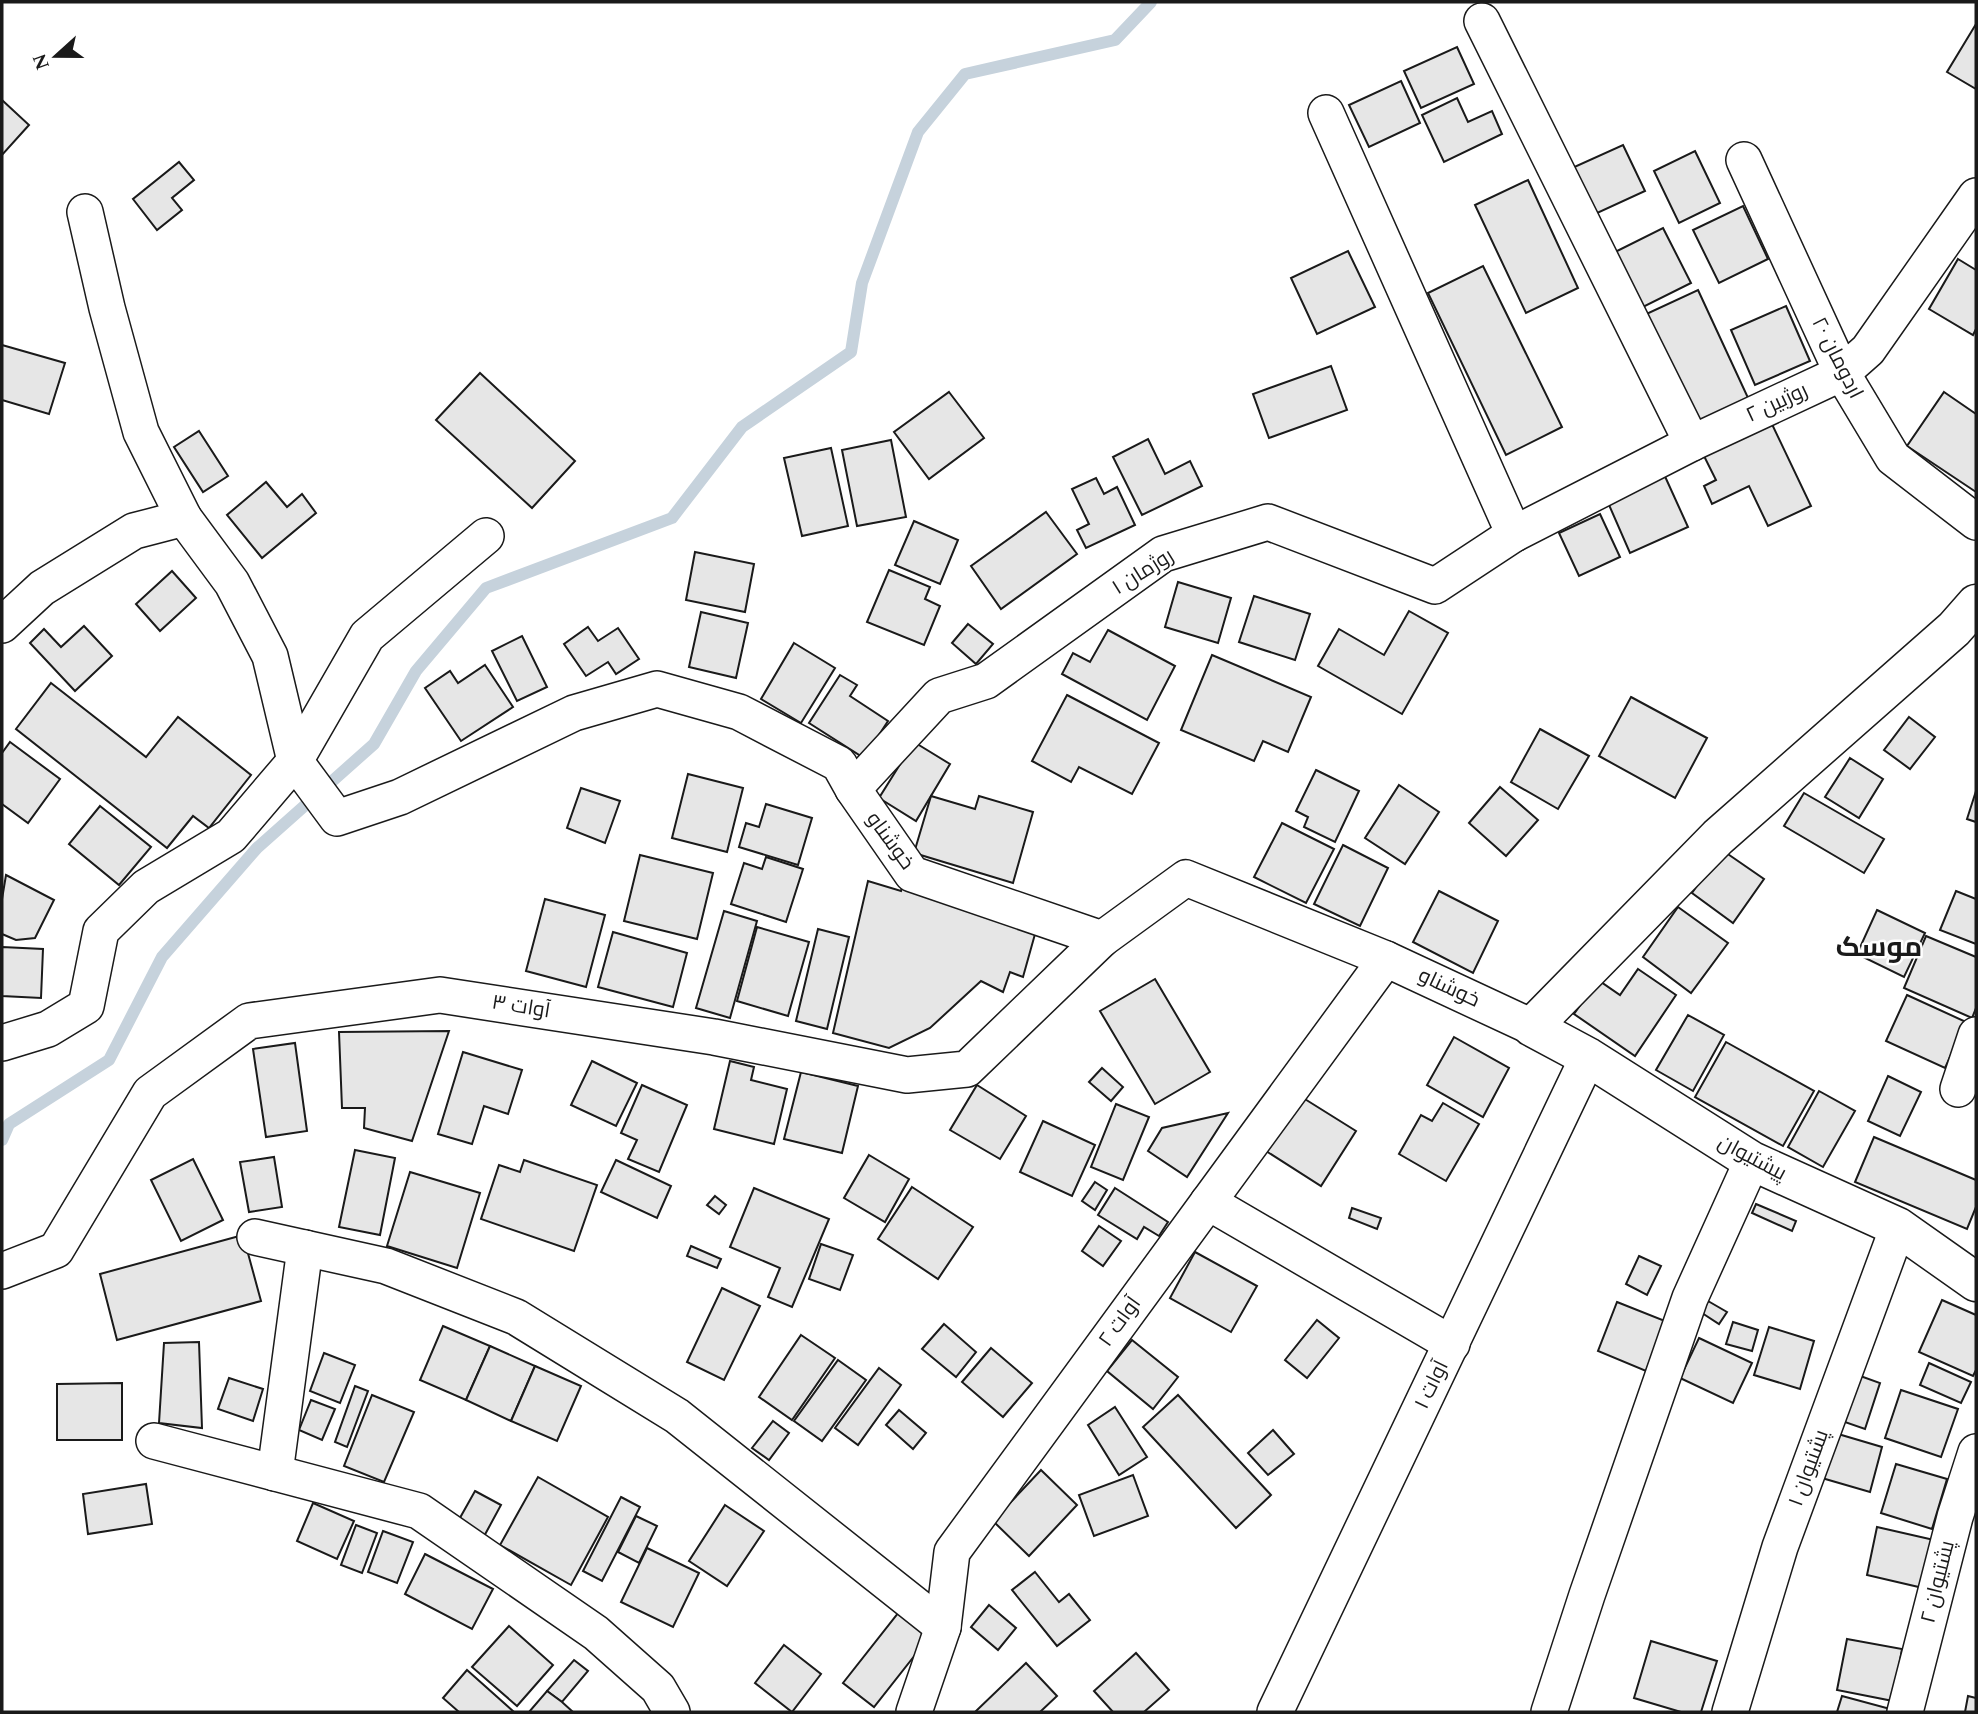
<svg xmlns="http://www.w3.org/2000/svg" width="1978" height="1714" font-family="Spectral,Cairo,serif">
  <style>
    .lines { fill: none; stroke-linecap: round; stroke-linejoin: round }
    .stream { stroke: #c6d2dc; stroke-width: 12 }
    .building { fill: #e6e6e6; stroke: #1a1a1a; stroke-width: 2 }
    .street-casing { stroke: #1a1a1a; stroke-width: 38 }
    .secondary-casing { stroke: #1a1a1a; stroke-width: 41 }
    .street { stroke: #fff; stroke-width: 35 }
    .secondary { stroke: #fff; stroke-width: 38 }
    .labels { text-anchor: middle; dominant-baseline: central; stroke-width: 5; stroke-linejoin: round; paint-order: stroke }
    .street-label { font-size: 21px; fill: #1a1a1a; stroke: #fff }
    .district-label { font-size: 28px; font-weight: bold; fill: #1a1a1a; stroke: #fff }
  </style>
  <rect width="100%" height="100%" fill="#fff"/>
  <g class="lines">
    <path class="stream" d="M2 1140 9 1124 109 1060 162 957 257 848 374 744 416 671 486 588 672 518 742 427 851 352 862 283 918 132 965 74 1115 40 1151 2"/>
  </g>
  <g class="building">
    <path d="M1976 24V89L1947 72Z"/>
    <path d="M1457 47 1474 84 1421 108 1404 71Z"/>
    <path d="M1401 81 1420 123 1369 147 1349 105Z"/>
    <path d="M1457 98 1468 122 1492 111 1502 134 1444 162 1422 115Z"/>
    <path d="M2 100 29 125 2 155Z"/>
    <path d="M1623 145 1645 191 1582 220 1561 173Z"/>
    <path d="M1695 151 1720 203 1679 223 1654 171Z"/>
    <path d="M179 162 194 180 172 198 182 210 157 230 133 199Z"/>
    <path d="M1528 180 1578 288 1526 313 1475 205Z"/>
    <path d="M1743 206 1768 259 1719 283 1693 230Z"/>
    <path d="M1663 228 1691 283 1639 309 1613 253Z"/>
    <path d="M1348 251 1375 307 1317 334 1291 278Z"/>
    <path d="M1958 259 1976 270V329L1973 335 1929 309Z"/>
    <path d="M1483 266 1562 427 1506 455 1428 293Z"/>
    <path d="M1698 290 1749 400 1692 426 1642 316Z"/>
    <path d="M1786 306 1810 361 1755 385 1731 330Z"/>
    <path d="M2 345 65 363 49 414 2 400Z"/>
    <path d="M1331 366 1347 410 1269 438 1253 394Z"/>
    <path d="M480 373 575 461 532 508 436 420Z"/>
    <path d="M949 392 984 438 929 479 894 432Z"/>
    <path d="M1944 392 1976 414V492L1907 446Z"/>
    <path d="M1770 420 1811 506 1768 526 1749 486 1712 504 1704 486 1716 480 1702 452Z"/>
    <path d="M199 431 228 476 203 492 174 447Z"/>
    <path d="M1148 439 1165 474 1190 461 1202 486 1142 515 1113 457Z"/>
    <path d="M891 440 906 517 857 526 842 450Z"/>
    <path d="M831 448 848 526 802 536 784 458Z"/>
    <path d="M1663 472 1688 527 1630 553 1606 498Z"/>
    <path d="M1096 478 1104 494 1117 487 1135 525 1086 548 1077 530 1089 524 1072 489Z"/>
    <path d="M266 482 287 507 302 494 316 513 262 558 227 515Z"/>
    <path d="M1046 512 1077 554 1001 609 971 566Z"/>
    <path d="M1600 514 1620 557 1579 576 1559 533Z"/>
    <path d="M914 521 958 540 940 584 895 565Z"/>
    <path d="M695 552 754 564 745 612 686 600Z"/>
    <path d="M889 570 930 587 925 599 940 606 924 645 867 622Z"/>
    <path d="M172 571 196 598 160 631 136 604Z"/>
    <path d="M1178 582 1231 598 1218 643 1165 627Z"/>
    <path d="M1254 596 1310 614 1295 660 1239 642Z"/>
    <path d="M1409 611 1448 633 1402 714 1318 666 1339 629 1384 655Z"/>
    <path d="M701 612 748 623 736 678 689 667Z"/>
    <path d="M968 624 993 644 976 664 952 643Z"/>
    <path d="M84 626 112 656 75 691 30 643 44 629 61 647Z"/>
    <path d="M588 627 598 641 618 628 639 659 616 674 608 662 586 676 564 644Z"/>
    <path d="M1108 630 1175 666 1147 720 1062 674 1073 653 1090 662Z"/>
    <path d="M522 636 547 687 517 701 492 651Z"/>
    <path d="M794 643 835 668 801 723 761 699Z"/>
    <path d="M1212 655 1311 697 1288 752 1263 741 1254 761 1181 730Z"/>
    <path d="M485 665 513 707 461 741 425 688 450 671 458 683Z"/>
    <path d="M840 675 857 685 850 696 888 721 864 758 809 723Z"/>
    <path d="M51 683 146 757 178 717 251 775 209 828 193 816 167 848 16 729Z"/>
    <path d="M1067 695 1159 743 1132 794 1079 767 1071 782 1032 761Z"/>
    <path d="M1631 697 1707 738 1675 798 1599 756Z"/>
    <path d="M1909 717 1935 737 1910 769 1884 750Z"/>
    <path d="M1540 729 1589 756 1558 809 1511 782Z"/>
    <path d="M10 742 60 779 28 823 2 804V753Z"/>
    <path d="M914 742 950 764 916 821 879 798Z"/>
    <path d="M1850 758 1883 779 1859 818 1825 797Z"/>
    <path d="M1316 770 1359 791 1335 842 1304 827 1308 817 1296 811Z"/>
    <path d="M688 774 743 788 727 852 672 838Z"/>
    <path d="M1399 785 1439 812 1405 864 1365 838Z"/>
    <path d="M1500 787 1538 820 1506 856 1469 823Z"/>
    <path d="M581 788 620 801 605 843 567 828Z"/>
    <path d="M1976 791V822L1967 819Z"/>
    <path d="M1804 793 1884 839 1864 873 1784 826Z"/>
    <path d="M931 796 975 809 979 796 1033 812 1013 883 914 853Z"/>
    <path d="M766 804 812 818 798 865 739 847 746 823 759 827Z"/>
    <path d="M100 806 151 847 119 885 69 844Z"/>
    <path d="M1282 823 1334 849 1306 903 1254 877Z"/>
    <path d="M1343 845 1388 868 1360 926 1314 904Z"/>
    <path d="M1722 850 1764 879 1733 923 1692 893Z"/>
    <path d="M640 855 713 873 697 939 624 921Z"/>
    <path d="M766 857 803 869 786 922 731 904 744 863 762 869Z"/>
    <path d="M6 875 54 900 35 938 16 940 2 934V899Z"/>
    <path d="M904 879 1037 927 1023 977 1010 972 1003 992 981 981 930 1028 889 1048 833 1033 868 881 901 891Z"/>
    <path d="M1439 891 1498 921 1473 973 1413 942Z"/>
    <path d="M1956 891 1976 899V944L1940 930Z"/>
    <path d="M545 899 605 915 586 987 526 971Z"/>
    <path d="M1678 907 1728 943 1691 993 1643 957Z"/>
    <path d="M1877 910 1925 933 1904 977 1857 954Z"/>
    <path d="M724 911 757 921 730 1018 696 1008Z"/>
    <path d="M757 927 809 942 788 1016 737 1001Z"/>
    <path d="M818 929 849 937 827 1029 796 1021Z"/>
    <path d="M613 932 687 953 673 1007 598 987Z"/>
    <path d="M1926 936 1976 957V1008L1972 1018 1904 988Z"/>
    <path d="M2 947 43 949 41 998 2 996Z"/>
    <path d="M1638 969 1676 995 1635 1056 1574 1014 1598 980 1620 995Z"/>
    <path d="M1155 979 1210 1072 1155 1104 1100 1011Z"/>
    <path d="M1907 995 1966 1022 1945 1068 1886 1041Z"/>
    <path d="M1688 1015 1724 1035 1693 1091 1656 1070Z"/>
    <path d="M449 1031 412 1141 364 1128 365 1108H342L339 1032Z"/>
    <path d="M1454 1037 1509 1068 1483 1117 1427 1085Z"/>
    <path d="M1726 1042 1814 1091 1783 1146 1695 1097Z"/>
    <path d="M295 1043 307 1131 266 1137 253 1049Z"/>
    <path d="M463 1052 522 1070 508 1114 484 1106 472 1144 438 1134Z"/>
    <path d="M592 1061 637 1083 616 1126 571 1105Z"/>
    <path d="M730 1061 754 1067 751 1080 787 1089 774 1144 714 1129Z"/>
    <path d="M1102 1068 1123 1087 1111 1101 1089 1082Z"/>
    <path d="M801 1072 858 1086 842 1153 784 1139Z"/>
    <path d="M1888 1076 1921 1092 1900 1136 1868 1121Z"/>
    <path d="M642 1085 687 1105 659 1172 628 1159 637 1140 621 1133Z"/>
    <path d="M977 1085 1026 1116 1000 1159 950 1130Z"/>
    <path d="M1819 1091 1855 1111 1823 1167 1788 1147Z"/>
    <path d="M1300 1096 1356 1131 1321 1186 1266 1151Z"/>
    <path d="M1443 1103 1479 1124 1446 1181 1399 1154 1421 1115 1432 1121Z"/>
    <path d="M1116 1104 1149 1117 1123 1180 1091 1167Z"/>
    <path d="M1228 1113 1187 1177 1148 1151 1162 1128Z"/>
    <path d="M1043 1121 1095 1145 1072 1196 1020 1172Z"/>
    <path d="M1874 1137 1976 1180V1207L1967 1229 1855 1182Z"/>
    <path d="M355 1150 395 1158 380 1235 339 1227Z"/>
    <path d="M869 1155 909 1179 885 1222 844 1198Z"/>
    <path d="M274 1157 282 1207 249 1212 240 1162Z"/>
    <path d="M193 1159 223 1220 181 1241 151 1180Z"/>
    <path d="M524 1160 597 1185 574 1251 481 1219 499 1165 520 1172Z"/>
    <path d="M616 1160 671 1186 657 1218 601 1192Z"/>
    <path d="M410 1172 480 1193 457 1268 387 1246Z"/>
    <path d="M1095 1182 1107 1190 1095 1210 1082 1201Z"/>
    <path d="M912 1187 973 1227 938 1279 878 1239Z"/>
    <path d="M754 1188 829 1219 792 1307 768 1297 780 1268 730 1247Z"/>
    <path d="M1115 1188 1168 1222 1159 1236 1144 1227 1137 1239 1098 1215Z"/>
    <path d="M715 1196 726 1205 719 1214 707 1205Z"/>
    <path d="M1756 1204 1796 1221 1792 1231 1752 1213Z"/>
    <path d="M1352 1208 1381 1218 1377 1229 1349 1218Z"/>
    <path d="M1099 1226 1121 1241 1103 1266 1082 1251Z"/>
    <path d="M243 1235 261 1301 117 1340 100 1274Z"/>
    <path d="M821 1244 853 1255 840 1290 809 1279Z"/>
    <path d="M691 1246 721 1259 717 1268 687 1256Z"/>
    <path d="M1195 1252 1257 1286 1231 1332 1170 1298Z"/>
    <path d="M1639 1256 1661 1266 1647 1295 1626 1284Z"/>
    <path d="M722 1288 760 1306 724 1380 687 1362Z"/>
    <path d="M1942 1300 1976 1315V1370L1973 1376 1919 1352Z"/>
    <path d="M1708 1301 1727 1312 1719 1324 1702 1313Z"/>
    <path d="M1617 1302 1665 1321 1646 1371 1598 1351Z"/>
    <path d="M1317 1320 1339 1338 1307 1378 1285 1360Z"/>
    <path d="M1733 1322 1758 1330 1752 1351 1726 1344Z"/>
    <path d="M944 1324 976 1352 956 1377 922 1349Z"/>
    <path d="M443 1326 490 1346 466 1400 420 1380Z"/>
    <path d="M1769 1327 1814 1341 1800 1389 1754 1375Z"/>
    <path d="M801 1335 835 1358 792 1420 759 1397Z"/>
    <path d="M1699 1338 1752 1363 1733 1403 1680 1378Z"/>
    <path d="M1132 1340 1178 1377 1153 1409 1107 1371Z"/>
    <path d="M199 1342 202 1428 159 1423 164 1343Z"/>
    <path d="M490 1346 535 1366 511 1421 466 1400Z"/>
    <path d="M991 1348 1032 1383 1003 1417 962 1382Z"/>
    <path d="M324 1353 355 1365 340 1403 310 1391Z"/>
    <path d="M838 1360 866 1380 822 1441 794 1421Z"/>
    <path d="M1929 1363 1971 1382 1961 1403 1920 1385Z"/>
    <path d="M535 1366 581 1386 557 1441 511 1421Z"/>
    <path d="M879 1368 901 1385 858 1445 835 1428Z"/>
    <path d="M1852 1373 1880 1383 1865 1429 1836 1419Z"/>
    <path d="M229 1378 263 1389 253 1421 218 1409Z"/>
    <path d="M122 1383V1440H57V1384Z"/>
    <path d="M355 1386 368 1391 347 1447 335 1442Z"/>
    <path d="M1901 1390 1958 1409 1941 1457 1885 1438Z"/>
    <path d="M372 1395 414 1412 384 1482 344 1466Z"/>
    <path d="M1178 1395 1271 1495 1236 1528 1143 1427Z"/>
    <path d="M311 1400 335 1409 322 1440 299 1430Z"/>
    <path d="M1115 1407 1147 1457 1119 1475 1088 1425Z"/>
    <path d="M899 1410 926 1433 913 1449 886 1425Z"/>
    <path d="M773 1421 789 1433 769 1460 752 1448Z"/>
    <path d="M1273 1430 1294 1454 1268 1475 1248 1453Z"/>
    <path d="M1828 1431 1882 1447 1870 1492 1815 1476Z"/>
    <path d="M1896 1464 1947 1479 1932 1529 1881 1513Z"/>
    <path d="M1041 1470 1077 1505 1029 1556 993 1521Z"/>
    <path d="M1133 1475 1148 1516 1094 1536 1079 1495Z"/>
    <path d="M538 1477 608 1517 571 1585 500 1545Z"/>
    <path d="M146 1484 152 1524 88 1534 83 1494Z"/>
    <path d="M475 1491 501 1505 482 1540 456 1525Z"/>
    <path d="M621 1497 640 1507 602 1581 583 1571Z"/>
    <path d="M313 1503 354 1521 337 1559 297 1541Z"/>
    <path d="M725 1505 764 1531 727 1586 689 1561Z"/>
    <path d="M636 1516 657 1526 639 1563 618 1552Z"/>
    <path d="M356 1525 377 1533 362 1573 341 1565Z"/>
    <path d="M1877 1527 1934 1540 1923 1588 1867 1575Z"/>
    <path d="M383 1531 413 1542 397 1583 368 1572Z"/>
    <path d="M647 1548 699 1573 673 1627 621 1602Z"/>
    <path d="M425 1554 493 1589 472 1629 405 1594Z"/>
    <path d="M1035 1572 1059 1602 1069 1594 1090 1620 1057 1646 1012 1590Z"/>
    <path d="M989 1605 1016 1628 998 1650 971 1627Z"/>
    <path d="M899 1612 930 1636 874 1707 843 1683Z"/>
    <path d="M509 1626 553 1665 517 1706 472 1667Z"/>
    <path d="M1847 1639 1902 1649 1893 1701 1837 1690Z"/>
    <path d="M1651 1641 1717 1661 1701 1712H1681L1634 1698Z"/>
    <path d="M784 1645 821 1674 792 1712 755 1683Z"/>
    <path d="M1136 1653 1169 1690 1144 1712H1113L1094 1691Z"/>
    <path d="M574 1660 588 1671 562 1702 547 1691Z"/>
    <path d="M1026 1663 1057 1696 1040 1712H975Z"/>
    <path d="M467 1670 514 1712H459L443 1698Z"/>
    <path d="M547 1691 562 1702 573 1712H529Z"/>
    <path d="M1842 1696 1894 1710V1712H1837Z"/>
    <path d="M1968 1696 1976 1698V1712H1965Z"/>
  </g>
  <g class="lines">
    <g class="street-casing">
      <g id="street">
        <path d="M1482 21 1692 443"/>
        <path d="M1326 113 1514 534"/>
        <path d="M1744 160 1842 373 1893 458 1976 522"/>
        <path d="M85 212 107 308 141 432 184 518"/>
        <path d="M2 625 42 588 134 531 184 518 232 583 270 656 295 761 337 818 400 797 574 713 657 689 739 712 839 764 853 789 912 874 1102 939 1186 878 1386 959 1532 1027"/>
        <path d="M853 789 939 696 986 681 1163 554 1268 522 1435 586 1514 534 1692 443 1842 373 1868 350 1976 196"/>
        <path d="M2 1043 48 1029 86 1006 101 931 146 887 231 836 295 761 367 636 486 536"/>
        <path d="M1958 1089 1976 1035"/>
        <path d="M1208 1202 1452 1344"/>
        <path d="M255 1237 386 1266 516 1317 677 1416 943 1627"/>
        <path d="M2 1271 56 1250 150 1093 249 1021 440 995 714 1037 907 1075 967 1069 1102 939"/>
        <path d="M154 1441 419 1511 596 1633 658 1688 672 1712"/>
        <path d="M275 1473 305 1248"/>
        <path d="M914 1712 943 1627 952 1552 1386 959"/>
        <path d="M1275 1712 1588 1057"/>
        <path d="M1549 1712 1587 1595 1690 1298 1752 1161"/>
        <path d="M1730 1712 1780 1547 1898 1227"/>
        <path d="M1905 1712 1955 1517 1976 1452"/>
      </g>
    </g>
    <g class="secondary-casing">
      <path id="secondary" d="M1976 604 1954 629 1718 837 1532 1027 1588 1057 1752 1161 1898 1227 1976 1282"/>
    </g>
    <use href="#street" class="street"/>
    <use href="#secondary" class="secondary"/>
  </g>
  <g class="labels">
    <g class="street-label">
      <text transform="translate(1837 358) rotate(63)">اردومان ۲۰</text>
      <text transform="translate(1777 403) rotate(-25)">روژبین ۲</text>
      <text transform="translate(1143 572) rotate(-32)">روژمان ۱</text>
      <text transform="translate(890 841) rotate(54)">خوشناو</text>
      <text transform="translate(1449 988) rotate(25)">خوشناو</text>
      <text transform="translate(521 1007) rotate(9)">آوات ۳</text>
      <text transform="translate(1752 1158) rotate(28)">پیشتیوان</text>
      <text transform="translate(1120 1322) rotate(-54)">آوات ۲</text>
      <text transform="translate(1432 1385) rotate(-64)">آوات ۱</text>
      <text transform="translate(1809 1468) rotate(-70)">پشتیوان ۱</text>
      <text transform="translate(1938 1582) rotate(-76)">پشتیوان ۲</text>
    </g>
    <g class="district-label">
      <text x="1879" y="947">موسک</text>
    </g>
  </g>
  <rect width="1978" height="1714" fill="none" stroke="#1a1a1a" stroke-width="7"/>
  <g transform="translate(56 56) rotate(249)" stroke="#ffffff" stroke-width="5" paint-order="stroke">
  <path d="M0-5L12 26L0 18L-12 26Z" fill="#1a1a1a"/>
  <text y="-10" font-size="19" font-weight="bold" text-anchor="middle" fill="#1a1a1a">N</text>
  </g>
</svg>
